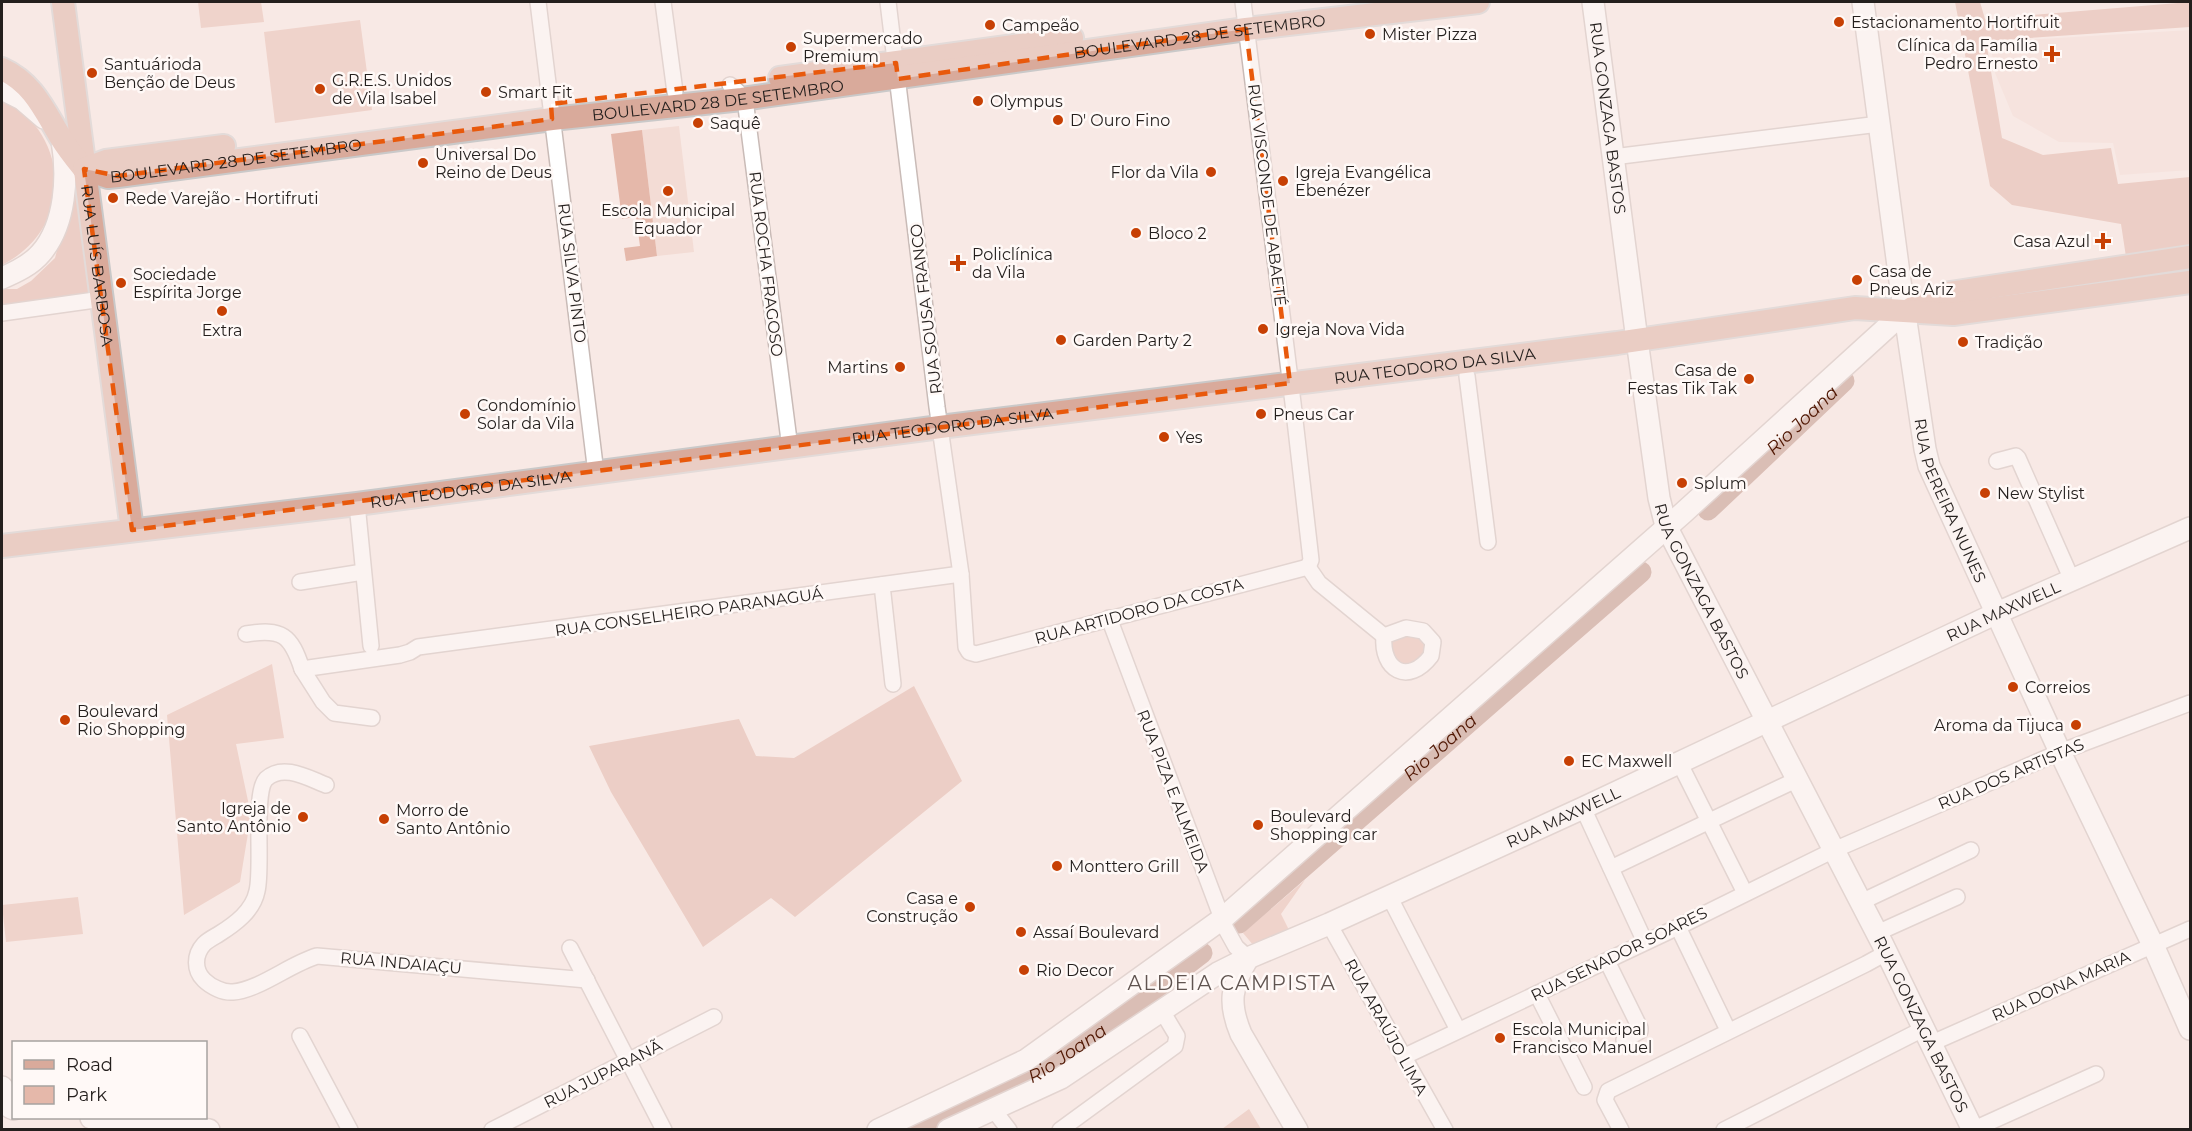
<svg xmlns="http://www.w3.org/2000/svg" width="2192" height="1131" font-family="Montserrat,sans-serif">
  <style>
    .built { fill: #f3dcd5 }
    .green { fill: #e5b8aa }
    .forest { fill: #deae9f }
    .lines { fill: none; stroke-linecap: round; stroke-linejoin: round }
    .river { stroke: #b7897b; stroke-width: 21 }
    .street-casing { stroke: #c9bbb7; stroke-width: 18 }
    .secondary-casing { stroke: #c9bbb7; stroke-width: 24 }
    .primary-casing { stroke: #cac9c9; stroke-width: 26 }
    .street { stroke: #fff; stroke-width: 15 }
    .secondary { stroke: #fff; stroke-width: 21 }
    .primary { stroke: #d9aa9b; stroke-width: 22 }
    .marked { fill: none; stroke: #e8590c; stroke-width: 4.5; stroke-dasharray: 12 8; stroke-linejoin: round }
    .poi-dot { fill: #c74004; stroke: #fff9f7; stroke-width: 2 }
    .labels { text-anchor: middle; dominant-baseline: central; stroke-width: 5; stroke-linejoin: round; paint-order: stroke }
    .poi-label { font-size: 16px; fill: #241f1d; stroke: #fff9f7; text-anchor: start }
    .street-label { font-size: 16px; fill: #241f1d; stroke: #fff9f7 }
    .water-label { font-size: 18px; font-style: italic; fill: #501703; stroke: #fff9f7 }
    .quarter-label { font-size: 20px; letter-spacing: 1.5px; fill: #605450; stroke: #fff9f7 }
  </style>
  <rect width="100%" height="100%" fill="#f8e9e5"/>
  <g class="built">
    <path d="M2190 30V170L2120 175 2113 143 2059 142 2013 116 1995 73 1990 42Z"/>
    <path d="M679 126 694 252 657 256 642 130Z"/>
  </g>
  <g class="green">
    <path d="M198 2H261L264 22 201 28Z"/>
    <path d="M360 20 372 110 275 123 264 32Z"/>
    <path d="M642 130 657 256 626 261 624 248 640 246 636 217 622 219 611 134Z"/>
    <path d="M1423 633 1429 650 1414 669 1393 661 1389 637Z"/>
    <path d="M272 664 284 738 236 744 251 815 240 882 184 915 167 715Z"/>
    <path d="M1305 880 1281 914 1289 930 1254 946 1243 933Z"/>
    <path d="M78 897 83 934 6 942 2 905Z"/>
    <path d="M1249 1109 1261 1129H1222Z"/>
  </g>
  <g class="forest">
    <path d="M1955 2H1980L1985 19 2190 2V27L1986 41 2002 138 2043 155 2111 148 2118 184 2190 177V249L2126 257 2121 224 2012 205 1990 186Z"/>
    <path d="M2 97C71 136 75 228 2 265Z"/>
    <path d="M75 193H80L92 293 2 309V289H17L31 281 55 258 71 196Z"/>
    <path d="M914 686 962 781 795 917 771 898 703 947 611 792 589 746 739 719 756 756 794 758Z"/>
  </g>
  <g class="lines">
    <g class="river">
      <path id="s1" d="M1708 510 1844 381"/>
      <path id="s2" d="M1239 923 1641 572"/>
      <path id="s3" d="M918 1130 1036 1075 1098 1033 1202 953"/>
    </g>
    <g class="street-casing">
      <g id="street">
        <path d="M538 2 596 473"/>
        <path d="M663 2 675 92"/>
        <path d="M888 2 937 407 961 574 966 647 969 652 976 654 1308 567"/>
        <path d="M1243 2 1293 403 1311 560 1308 567"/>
        <path d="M730 85 738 92 746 107 790 448"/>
        <path d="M1613 157 1879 124"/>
        <path d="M2 313 102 299"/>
        <path d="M1467 376 1488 542"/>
        <path d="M1997 461 2016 456 2018 458 2072 580"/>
        <path d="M357 504 371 646"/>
        <path d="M1308 567 1319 583 1384 636"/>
        <path d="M300 582 363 572"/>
        <path d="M882 585 893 684"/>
        <path d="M1109 618 1226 929 1236 947 1248 958"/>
        <path d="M1406 628 1423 631 1433 642 1431 656C1408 686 1381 670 1384 636Z"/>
        <path d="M246 634C282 628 291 635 302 669L400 655 410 652 418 647 961 574"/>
        <path d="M302 669 323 702 334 713 372 718"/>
        <path d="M1679 762 1745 893"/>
        <path d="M326 785C308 778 283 763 266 779 253 793 263 867 257 891 253 911 235 924 219 934 214 937 208 940 204 944 194 955 194 970 204 980 211 987 224 993 233 992 259 990 290 964 317 956L587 980"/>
        <path d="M1583 808 1645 942"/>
        <path d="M1611 868 1798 779"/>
        <path d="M1389 896 1458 1030"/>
        <path d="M1861 902 1971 850"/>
        <path d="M1329 924 1445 1130"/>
        <path d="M1678 927 1725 1024"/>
        <path d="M1877 933 1957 897"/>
        <path d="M570 948 664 1130"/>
        <path d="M1607 961 1640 1028V1031L1624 1040"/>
        <path d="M1537 994 1584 1087"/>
        <path d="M300 1036 350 1130"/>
        <path d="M1932 1043 2190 929"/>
        <path d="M1403 1057 1678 927 1834 850 2060 752 2190 703"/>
        <path d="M993 1109 1009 1130"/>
        <path d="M492 1130 714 1017"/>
        <path d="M1060 1130 1175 1046 1177 1036 1162 1011"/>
        <path d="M1621 1130 1605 1100 1608 1091 1866 964 1886 953"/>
        <path d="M1724 1130 1925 1028"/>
        <path d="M1972 1130 2096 1074"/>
      </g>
    </g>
    <g class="secondary-casing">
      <g id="secondary">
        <path id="s4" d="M1593 2 1637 340 1659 498 1666 526 1882 943 1973 1130"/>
        <path id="s5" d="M1863 2 1900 281 1925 449 1929 466 2060 752 2153 945 2190 1029"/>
        <path d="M2 89 22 99 44 118"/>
        <path d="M2 278C16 272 31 265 41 253 66 224 68 176 62 140"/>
        <path d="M1248 958C1231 986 1228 1003 1241 1034L1297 1130"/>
        <path d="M2 1087C3 1096 4 1106 14 1109"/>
        <path d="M91 1118 209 1130"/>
        <path d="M878 1130 1026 1060 1222 919 1683 513 1905 311"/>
        <path id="s6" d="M948 1130 1061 1078 1218 973 1248 958 1329 924 1583 808 1997 613 2190 528"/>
      </g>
    </g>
    <g class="primary-casing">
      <g id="primary">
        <path id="s7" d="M63 2 132 530"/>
        <path d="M2 69C33 83 44 110 61 138 67 148 75 158 83 168"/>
        <path d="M780 78 1072 38"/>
        <path id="s8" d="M84 169 108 177 118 176 552 119 742 99 1246 29 1478 2"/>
        <path d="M84 169 106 161 224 146"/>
        <path d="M1912 308 1950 293 2190 257"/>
        <path id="s9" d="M2 546 357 504 940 427 1617 343 1855 308 1953 314 2190 282"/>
      </g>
    </g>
    <use href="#street" class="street"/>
    <use href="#secondary" class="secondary"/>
    <use href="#primary" class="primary"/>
  </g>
  <path d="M0 0H2192V1131H0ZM1246 29 1290 383 132 530 84 169 118 176 552 119 551 104 896 63 898 79Z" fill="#f8e9e5" fill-opacity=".55" fill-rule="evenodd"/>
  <path class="marked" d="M1246 29 1290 383 132 530 84 169 118 176 552 119 551 104 896 63 898 79Z"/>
  <g class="poi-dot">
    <circle cx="1839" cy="22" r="6"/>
    <circle cx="990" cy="25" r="6"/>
    <circle cx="1370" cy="34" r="6"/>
    <circle cx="791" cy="47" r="6"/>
    <path d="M2049 45h6v6h6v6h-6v6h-6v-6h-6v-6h6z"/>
    <circle cx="92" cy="73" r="6"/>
    <circle cx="320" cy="89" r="6"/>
    <circle cx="486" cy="92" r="6"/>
    <circle cx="978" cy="101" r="6"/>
    <circle cx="1058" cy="120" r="6"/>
    <circle cx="698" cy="123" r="6"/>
    <circle cx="423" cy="163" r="6"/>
    <circle cx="1211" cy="172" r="6"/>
    <circle cx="1283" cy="181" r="6"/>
    <circle cx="668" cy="191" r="6"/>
    <circle cx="113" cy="198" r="6"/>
    <circle cx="1136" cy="233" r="6"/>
    <path d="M2100 232h6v6h6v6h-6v6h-6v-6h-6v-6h6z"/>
    <path d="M955 254h6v6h6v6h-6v6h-6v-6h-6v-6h6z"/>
    <circle cx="1857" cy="280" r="6"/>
    <circle cx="121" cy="283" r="6"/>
    <circle cx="222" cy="311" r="6"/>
    <circle cx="1263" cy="329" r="6"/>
    <circle cx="1061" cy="340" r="6"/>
    <circle cx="1963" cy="342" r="6"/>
    <circle cx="900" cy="367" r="6"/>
    <circle cx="1749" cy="379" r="6"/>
    <circle cx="465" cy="414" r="6"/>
    <circle cx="1261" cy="414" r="6"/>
    <circle cx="1164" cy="437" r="6"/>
    <circle cx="1682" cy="483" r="6"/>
    <circle cx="1985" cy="493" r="6"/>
    <circle cx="2013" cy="687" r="6"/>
    <circle cx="65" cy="720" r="6"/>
    <circle cx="2076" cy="725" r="6"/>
    <circle cx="1569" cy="761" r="6"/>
    <circle cx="303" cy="817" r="6"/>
    <circle cx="384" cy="819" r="6"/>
    <circle cx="1258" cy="825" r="6"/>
    <circle cx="1057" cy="866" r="6"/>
    <circle cx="970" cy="907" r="6"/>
    <circle cx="1021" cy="932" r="6"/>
    <circle cx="1024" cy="970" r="6"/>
    <circle cx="1500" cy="1038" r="6"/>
  </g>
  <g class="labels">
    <g class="poi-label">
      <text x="1851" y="22">Estacionamento Hortifruit</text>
      <text x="1002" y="25">Campeão</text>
      <text x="1382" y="34">Mister Pizza</text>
      <text x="803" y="38">Supermercado<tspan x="803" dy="18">Premium</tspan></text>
      <text x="2038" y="45" text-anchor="end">Clínica da Família<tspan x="2038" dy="18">Pedro Ernesto</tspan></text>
      <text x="104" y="64">Santuárioda<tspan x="104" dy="18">Benção de Deus</tspan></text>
      <text x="332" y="80">G.R.E.S. Unidos<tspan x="332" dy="18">de Vila Isabel</tspan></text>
      <text x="498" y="92">Smart Fit</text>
      <text x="990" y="101">Olympus</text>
      <text x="1070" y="120">D' Ouro Fino</text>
      <text x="710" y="123">Saquê</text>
      <text x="435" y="154">Universal Do<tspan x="435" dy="18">Reino de Deus</tspan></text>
      <text x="1199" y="172" text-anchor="end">Flor da Vila</text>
      <text x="1295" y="172">Igreja Evangélica<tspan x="1295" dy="18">Ebenézer</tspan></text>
      <text x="125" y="198">Rede Varejão - Hortifruti</text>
      <text x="668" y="210" text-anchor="middle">Escola Municipal<tspan x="668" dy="18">Equador</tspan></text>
      <text x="1148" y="233">Bloco 2</text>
      <text x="2090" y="241" text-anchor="end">Casa Azul</text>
      <text x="972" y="254">Policlínica<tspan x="972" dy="18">da Vila</tspan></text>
      <text x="1869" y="271">Casa de<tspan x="1869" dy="18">Pneus Ariz</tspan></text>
      <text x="133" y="274">Sociedade<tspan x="133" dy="18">Espírita Jorge</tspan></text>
      <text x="1275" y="329">Igreja Nova Vida</text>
      <text x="222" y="330" text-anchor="middle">Extra</text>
      <text x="1073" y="340">Garden Party 2</text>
      <text x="1975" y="342">Tradição</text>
      <text x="888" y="367" text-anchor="end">Martins</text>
      <text x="1737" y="370" text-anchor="end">Casa de<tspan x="1737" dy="18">Festas Tik Tak</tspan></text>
      <text x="477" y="405">Condomínio<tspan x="477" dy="18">Solar da Vila</tspan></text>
      <text x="1273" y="414">Pneus Car</text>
      <text x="1176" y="437">Yes</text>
      <text x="1694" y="483">Splum</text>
      <text x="1997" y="493">New Stylist</text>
      <text x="2025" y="687">Correios</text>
      <text x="77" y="711">Boulevard<tspan x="77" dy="18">Rio Shopping</tspan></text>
      <text x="2064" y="725" text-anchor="end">Aroma da Tijuca</text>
      <text x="1581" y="761">EC Maxwell</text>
      <text x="291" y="808" text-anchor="end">Igreja de<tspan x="291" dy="18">Santo Antônio</tspan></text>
      <text x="396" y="810">Morro de<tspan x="396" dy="18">Santo Antônio</tspan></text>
      <text x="1270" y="816">Boulevard<tspan x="1270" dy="18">Shopping car</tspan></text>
      <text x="1069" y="866">Monttero Grill</text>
      <text x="958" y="898" text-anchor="end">Casa e<tspan x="958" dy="18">Construção</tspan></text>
      <text x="1033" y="932">Assaí Boulevard</text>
      <text x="1036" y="970">Rio Decor</text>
      <text x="1512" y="1029">Escola Municipal<tspan x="1512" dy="18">Francisco Manuel</tspan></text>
    </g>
    <g class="street-label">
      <text stroke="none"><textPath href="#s8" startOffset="1126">BOULEVARD 28 DE SETEMBRO</textPath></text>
      <text stroke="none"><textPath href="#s8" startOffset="640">BOULEVARD 28 DE SETEMBRO</textPath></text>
      <text stroke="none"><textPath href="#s4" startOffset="117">RUA GONZAGA BASTOS</textPath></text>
      <text stroke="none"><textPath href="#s8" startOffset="154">BOULEVARD 28 DE SETEMBRO</textPath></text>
      <text transform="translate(1267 195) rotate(83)">RUA VISCONDE DE ABAETÉ</text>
      <text transform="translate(766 264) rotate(83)">RUA ROCHA FRAGOSO</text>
      <text stroke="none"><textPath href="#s7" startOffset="266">RUA LUÍS BARBOSA</textPath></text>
      <text transform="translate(572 273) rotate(83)">RUA SILVA PINTO</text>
      <text transform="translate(926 309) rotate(-97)">RUA SOUSA FRANCO</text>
      <text stroke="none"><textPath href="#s9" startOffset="1444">RUA TEODORO DA SILVA</textPath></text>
      <text stroke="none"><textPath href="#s9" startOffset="958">RUA TEODORO DA SILVA</textPath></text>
      <text stroke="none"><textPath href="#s9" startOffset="472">RUA TEODORO DA SILVA</textPath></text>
      <text stroke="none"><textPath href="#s5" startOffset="508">RUA PEREIRA NUNES</textPath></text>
      <text stroke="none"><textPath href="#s4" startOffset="603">RUA GONZAGA BASTOS</textPath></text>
      <text transform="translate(1139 611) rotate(-15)">RUA ARTIDORO DA COSTA</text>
      <text stroke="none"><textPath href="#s6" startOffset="1178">RUA MAXWELL</textPath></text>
      <text transform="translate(689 612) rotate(-8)">RUA CONSELHEIRO PARANAGUÁ</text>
      <text transform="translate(2011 774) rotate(-23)">RUA DOS ARTISTAS</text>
      <text transform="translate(1173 791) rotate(69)">RUA PIZA E ALMEIDA</text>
      <text stroke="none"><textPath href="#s6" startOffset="692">RUA MAXWELL</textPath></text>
      <text transform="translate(1619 954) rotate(-26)">RUA SENADOR SOARES</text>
      <text transform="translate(401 963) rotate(5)">RUA INDAIAÇU</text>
      <text transform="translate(2061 986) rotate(-24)">RUA DONA MARIA</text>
      <text stroke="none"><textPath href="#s4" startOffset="1089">RUA GONZAGA BASTOS</textPath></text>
      <text transform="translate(1386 1027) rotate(61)">RUA ARAÚJO LIMA</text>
      <text transform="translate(603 1074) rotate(-27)">RUA JUPARANÃ</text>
    </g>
    <g class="water-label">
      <text stroke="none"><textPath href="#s1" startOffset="130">Rio Joana</textPath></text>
      <text stroke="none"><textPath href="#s2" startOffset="267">Rio Joana</textPath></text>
      <text stroke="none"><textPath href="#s3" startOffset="168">Rio Joana</textPath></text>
    </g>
    <g class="quarter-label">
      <text x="1232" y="983">ALDEIA CAMPISTA</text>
    </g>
  </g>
  <rect width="2192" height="1131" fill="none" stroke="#241f1d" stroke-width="6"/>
  <rect x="12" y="1041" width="195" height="78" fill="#fff9f7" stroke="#a7a2a0" stroke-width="1.5"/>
  <rect x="24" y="1060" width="30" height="9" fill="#d9aa9b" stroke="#a7a2a0" stroke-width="1.5"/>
  <text x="66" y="1071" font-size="18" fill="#241f1d">Road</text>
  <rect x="24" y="1086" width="30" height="18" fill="#e5b8aa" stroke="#a7a2a0" stroke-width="1.5"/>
  <text x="66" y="1101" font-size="18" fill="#241f1d">Park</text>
</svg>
